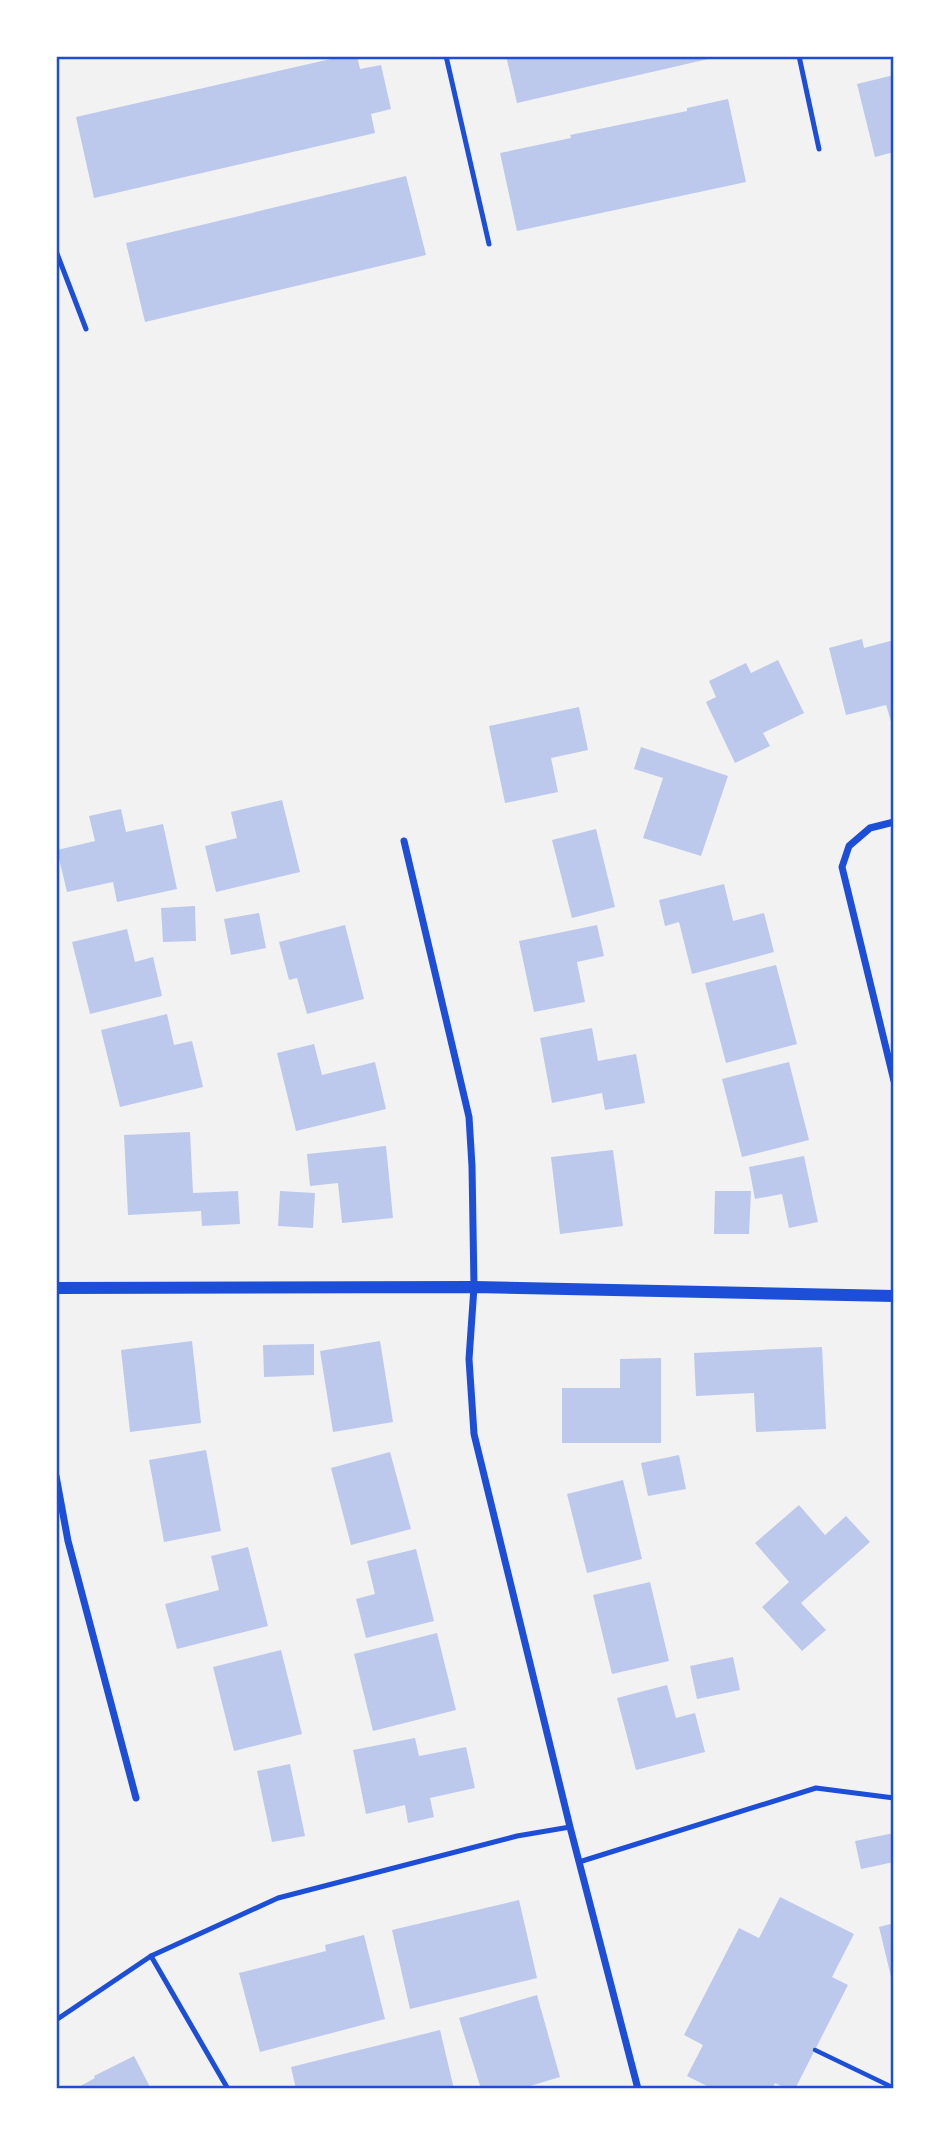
<svg xmlns="http://www.w3.org/2000/svg" width="950" height="2145" font-family="'Noto Sans',sans-serif">
  <style>
    .building { fill: #bdc9ec }
    .lines { fill: none; stroke-linecap: round; stroke-linejoin: round }
    .path { stroke: #1d4ed8; stroke-width: 4.5 }
    .service { stroke: #1d4ed8; stroke-width: 5 }
    .minor { stroke: #1d4ed8; stroke-width: 7 }
    .tertiary { stroke: #1d4ed8; stroke-width: 12 }
    .neatline { fill: none; stroke: #1d4ed8; stroke-width: 2.5 }
  </style>
  <rect width="100%" height="100%" fill="#f2f2f2"/>
  <g class="building">
    <path d="M344 56H357L360 69 381 65 391 109 371 114 375 133 94 198 76 117Z"/>
    <path d="M506 56H717V57L517 103Z"/>
    <path d="M894 75V152L875 157 857 84Z"/>
    <path d="M728 99 746 182 517 231 500 153 571 138 570 135 687 111V108Z"/>
    <path d="M406 176 426 255 145 322 126 243Z"/>
    <path d="M862 639 864 648 894 640V731L886 705 846 715 829 648Z"/>
    <path d="M778 660 804 713 763 733 770 746 735 763 706 702 716 697 709 681 746 663 751 673Z"/>
    <path d="M579 707 588 750 551 758 558 792 505 803 489 726Z"/>
    <path d="M641 747 728 776 701 856 643 838 663 778 634 769Z"/>
    <path d="M282 800 300 872 216 892 205 846 237 838 231 812Z"/>
    <path d="M121 809 126 832 163 824 177 889 117 902 113 882 67 892 57 850 95 841 89 816Z"/>
    <path d="M596 829 615 907 572 918 552 840Z"/>
    <path d="M724 884 733 921 764 913 774 952 692 974 679 922 665 926 659 900Z"/>
    <path d="M195 906 196 941 163 942 161 908Z"/>
    <path d="M259 913 266 948 231 955 224 919Z"/>
    <path d="M345 925 364 999 307 1014 297 978 289 980 279 942Z"/>
    <path d="M597 925 604 956 577 962 585 1002 534 1012 519 941Z"/>
    <path d="M127 929 135 962 153 957 162 996 90 1014 72 942Z"/>
    <path d="M776 965 797 1044 726 1063 705 983Z"/>
    <path d="M167 1014 174 1045 192 1041 203 1087 120 1107 101 1030Z"/>
    <path d="M592 1028 598 1061 636 1054 645 1103 605 1110 602 1093 552 1103 540 1038Z"/>
    <path d="M314 1044 322 1075 375 1062 386 1109 296 1131 277 1053Z"/>
    <path d="M789 1062 809 1140 742 1157 722 1079Z"/>
    <path d="M190 1132 193 1193 238 1191 240 1224 202 1226 201 1211 128 1215 124 1135Z"/>
    <path d="M386 1146 393 1218 342 1223 338 1183 310 1186 307 1154Z"/>
    <path d="M613 1150 623 1226 560 1234 551 1157Z"/>
    <path d="M804 1156 818 1222 789 1228 782 1194 755 1199 749 1167Z"/>
    <path d="M280 1191 315 1193 313 1228 278 1226Z"/>
    <path d="M715 1191H751L749 1234H714Z"/>
    <path d="M192 1341 201 1423 130 1432 121 1350Z"/>
    <path d="M380 1341 393 1422 333 1432 320 1351Z"/>
    <path d="M314 1344V1375L264 1377 263 1345Z"/>
    <path d="M822 1347 826 1429 756 1432 754 1393 696 1396 694 1353Z"/>
    <path d="M661 1358V1443H562V1388H620V1359Z"/>
    <path d="M206 1450 221 1531 164 1542 149 1460Z"/>
    <path d="M390 1452 411 1529 351 1545 331 1468Z"/>
    <path d="M679 1455 686 1489 648 1496 641 1463Z"/>
    <path d="M623 1480 642 1559 587 1573 567 1494Z"/>
    <path d="M799 1505 825 1535 846 1516 870 1542 801 1603 826 1630 802 1651 762 1607 789 1582 755 1543Z"/>
    <path d="M248 1547 268 1626 177 1649 165 1604 219 1590 211 1556Z"/>
    <path d="M416 1549 434 1621 366 1638 356 1599 375 1594 367 1561Z"/>
    <path d="M650 1582 669 1661 612 1674 593 1595Z"/>
    <path d="M437 1633 456 1710 373 1731 354 1654Z"/>
    <path d="M281 1650 302 1734 234 1751 213 1667Z"/>
    <path d="M733 1657 740 1690 697 1699 690 1666Z"/>
    <path d="M667 1685 676 1718 695 1713 705 1752 636 1770 617 1698Z"/>
    <path d="M415 1738 419 1756 466 1747 475 1788 430 1798 434 1817 408 1823 405 1805 366 1814 353 1750Z"/>
    <path d="M290 1764 305 1836 272 1842 257 1771Z"/>
    <path d="M894 1833V1862L861 1869 855 1841Z"/>
    <path d="M780 1897 854 1934 832 1977 848 1985 795 2089H787L775 2083 772 2089H713L687 2076 703 2045 684 2035 739 1928 759 1938Z"/>
    <path d="M519 1900 537 1978 410 2009 392 1930Z"/>
    <path d="M894 1923V1985H893L879 1927Z"/>
    <path d="M364 1935 385 2019 260 2052 239 1973 326 1951 325 1945Z"/>
    <path d="M537 1995 560 2077 520 2089H481L459 2018Z"/>
    <path d="M440 2030 454 2089H296L291 2067Z"/>
    <path d="M134 2056 151 2089H75L95 2078 94 2076Z"/>
  </g>
  <g class="lines">
    <path class="path" d="M815 2050 894 2088"/>
    <g class="service">
      <path d="M446 56 489 244"/>
      <path d="M799 56 819 149"/>
      <path d="M56 251 86 329"/>
      <path d="M579 1862 816 1788 894 1798"/>
      <path d="M151 1956 228 2089"/>
      <path d="M56 2020 151 1956 278 1898 517 1836 570 1827"/>
    </g>
    <g class="minor">
      <path d="M894 822 870 828 849 846 842 867 894 1081"/>
      <path d="M404 841 469 1117 472 1166 474 1287 469 1359 474 1434 570 1827 638 2089"/>
      <path d="M56 1476 68 1541 136 1798"/>
    </g>
    <path class="tertiary" d="M56 1288 474 1287 894 1296"/>
  </g>
  <rect width="950" height="2145" fill="none" stroke="#ffffff" stroke-width="116"/>
  <rect x="58" y="58" width="834" height="2029" class="neatline"/>
</svg>
